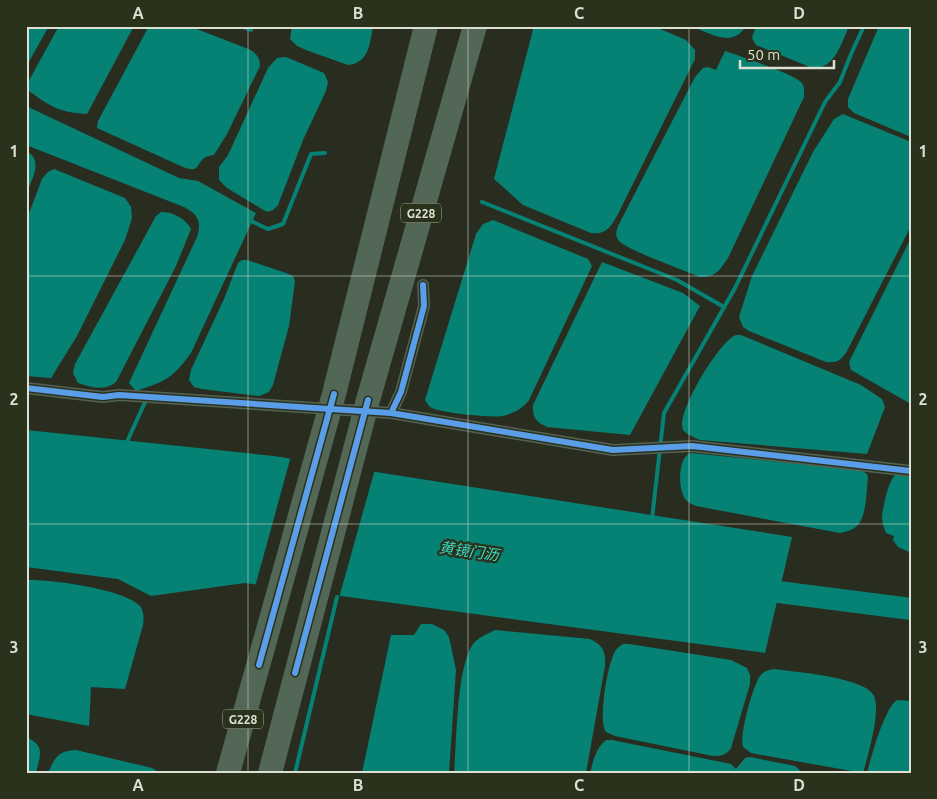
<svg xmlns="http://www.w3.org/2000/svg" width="937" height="799" font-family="Ubuntu,'Noto Sans SC',sans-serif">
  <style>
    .water { fill: #068274 }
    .pier { fill: #292d20 }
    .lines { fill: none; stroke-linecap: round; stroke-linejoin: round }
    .stream { stroke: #068274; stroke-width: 4 }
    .river { stroke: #068274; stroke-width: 22 }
    .street { stroke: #546256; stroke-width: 12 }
    .highway { stroke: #526756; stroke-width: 24 }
    .cycleway-casing { stroke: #2a321b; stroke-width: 9 }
    .cycleway { stroke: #5a9eea; stroke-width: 6 }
    .grid { fill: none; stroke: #dbe0d2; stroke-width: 1; stroke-opacity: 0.55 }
    .labels { text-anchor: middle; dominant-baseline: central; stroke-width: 4.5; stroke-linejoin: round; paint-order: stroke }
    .shield { fill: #2a321b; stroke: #a6ac9b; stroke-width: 1 }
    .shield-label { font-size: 12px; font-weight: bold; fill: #dbe0d2 }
    .water-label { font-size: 15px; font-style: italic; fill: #3bdac6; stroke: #2a321b }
    .neatline { fill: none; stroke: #dbe0d2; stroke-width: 2 }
    .grid-label { font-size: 16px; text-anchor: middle; font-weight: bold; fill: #dbe0d2 }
  </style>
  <rect width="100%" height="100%" fill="#292d20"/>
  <g class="water">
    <path d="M26 26H49L26 67Z"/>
    <path d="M59 26H134L87 114C57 112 50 106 26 89L27 84Z"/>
    <path d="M149 26H189L251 50C257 55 260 58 260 66L227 134 214 155C212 155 209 156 206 157 195 163 201 174 183 167L97 128 98 121Z"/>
    <path d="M292 26H373C370 43 369 63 348 65L306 50 297 46 290 39Z"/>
    <path d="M534 26H653L686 40 695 50V59L617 216C610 228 605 235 591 233L523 205 494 179Z"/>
    <path d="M691 26H746C732 49 710 33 691 26Z"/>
    <path d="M756 26H849C841 44 834 72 810 67L756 45 752 38Z"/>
    <path d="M879 26H911V137L854 113 848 107V99Z"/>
    <path d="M725 51C739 56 792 73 801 82 805 86 804 91 804 97L728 258C720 270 715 278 700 277 686 271 625 249 619 241 615 236 616 232 618 226L695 77 703 68 708 67 716 70Z"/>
    <path d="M286 57 324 73 328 82 326 91 303 140 278 205 273 210 267 212 227 188 219 180V167L228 155 268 68 277 58Z"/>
    <path d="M26 106 179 178 198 181 256 213 191 353C172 379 166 381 136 391L129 383 197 237C202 222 198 214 184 207L26 145Z"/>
    <path d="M843 114 911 142V226L846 353C840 361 836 363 826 362L749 331 743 327 739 317 752 276 813 152 834 119Z"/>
    <path d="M26 151C44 160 32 179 26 194Z"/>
    <path d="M54 169 125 198 131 207 132 218 125 240 77 336 51 378 26 376V221L42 179 48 172Z"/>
    <path d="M161 212C173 212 185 218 191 229L176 266 116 382C104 392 91 387 78 383L73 373 75 364 156 216Z"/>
    <path d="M493 220 588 259 592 266 529 400C522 409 514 413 503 416 494 418 441 413 432 408 429 407 427 403 425 400L476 234 483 224Z"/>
    <path d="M911 238V404L851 370 849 362Z"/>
    <path d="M242 260H247L289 274 293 276 295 281 289 326 273 385 269 392 259 396 202 389 194 387 189 380 191 370 224 299 238 263Z"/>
    <path d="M602 262 683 293 700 306 630 435 547 427C536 422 532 417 533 405Z"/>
    <path d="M736 335H741L861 385 882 399 885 407 867 454 700 440C694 437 687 435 683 430 675 414 720 340 736 335Z"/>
    <path d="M26 430 274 456 792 537 765 653 245 583 151 596 118 579 26 567Z"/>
    <path d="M690 453 861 470 867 474 868 478C866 492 867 514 858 525 853 530 846 532 840 533L696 506C692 504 689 503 686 500 678 491 677 459 690 453Z"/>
    <path d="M895 475H911V553L898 547 893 540 894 536 886 533C884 528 882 523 882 517 883 507 888 482 895 475Z"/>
    <path d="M26 580C49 579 125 589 140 606 144 612 144 618 143 625L125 689 91 687 89 726 26 714Z"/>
    <path d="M421 624H432L444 630 449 637 456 670 449 773H362L391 635H414Z"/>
    <path d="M495 630 590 639C603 645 606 652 605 666L586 773H454C457 741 456 669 473 644 479 637 487 634 495 630Z"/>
    <path d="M623 644H629L731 660 747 668 750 675V684L731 748C726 755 722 756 713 756L615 736 606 732C598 721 607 669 613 656 615 650 618 647 623 644Z"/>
    <path d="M774 669C794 672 866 677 874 696 881 712 868 755 863 773L756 754 751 753 743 747C739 736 753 685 760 676 764 671 768 670 774 669Z"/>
    <path d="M897 700 911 701V773H867C871 757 884 709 897 700Z"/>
    <path d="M26 737C46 746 40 755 36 773H26Z"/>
    <path d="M606 740H612L731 764 736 769 745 758 750 757 795 766 803 773H590C593 761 596 748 606 740Z"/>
    <path d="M76 750 152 768 160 773H48C55 757 58 751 76 750Z"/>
  </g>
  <path class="pier" d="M291 456 375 469 339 598 255 587Z"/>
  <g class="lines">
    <g class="stream">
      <path d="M241 26 251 30"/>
      <path d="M482 202 677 280 724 307"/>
      <path d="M249 220 268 229 283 224 311 154 325 153"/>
      <path d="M126 444 146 400"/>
      <path d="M652 519 664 413 735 288 825 102 840 82 851 54 864 26"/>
      <path d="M295 773 337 597"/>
    </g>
    <path class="river" d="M748 588 911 609"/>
    <g class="street">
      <path d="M423 285 424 306 401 392 391 413 613 450 692 446 911 471"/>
      <path d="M26 388 103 397 119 395 391 413"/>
    </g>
    <g class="highway">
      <path d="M228 773 334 394 426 26"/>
      <path d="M270 773 368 400 475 26"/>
    </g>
    <g class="cycleway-casing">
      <g id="cycleway">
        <path d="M423 285 424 306 401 392 391 413 613 450 692 446 911 471"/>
        <path d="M26 388 103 397 119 395 391 413"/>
        <path d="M259 665 334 394"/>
        <path d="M295 673 368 400"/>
      </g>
    </g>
    <use href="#cycleway" class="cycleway"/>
  </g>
  <path class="grid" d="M248 26V773M468 26V773M689 26V773M26 276H911M26 524H911"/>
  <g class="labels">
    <g class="shield">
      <rect x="401" y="203.5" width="40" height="19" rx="4"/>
      <rect x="223" y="709.5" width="40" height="19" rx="4"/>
    </g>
    <g class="shield-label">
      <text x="421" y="213">G228</text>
      <text x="243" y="719">G228</text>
    </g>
    <g class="water-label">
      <text transform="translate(469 551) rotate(8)">黄镜门沥</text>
    </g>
  </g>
  <rect width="937" height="799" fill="none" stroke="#2a321b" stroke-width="55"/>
  <path d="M740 60v8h94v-8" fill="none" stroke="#dbe0d2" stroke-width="2.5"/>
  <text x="747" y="60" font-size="15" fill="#dbe0d2" stroke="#2a321b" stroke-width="4" paint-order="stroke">50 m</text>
  <rect x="28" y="28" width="882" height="744" class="neatline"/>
  <g class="grid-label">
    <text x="138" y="19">A</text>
    <text x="358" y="19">B</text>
    <text x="579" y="19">C</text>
    <text x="799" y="19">D</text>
    <text x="14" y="157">1</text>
    <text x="923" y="157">1</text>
    <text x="14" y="405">2</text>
    <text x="923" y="405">2</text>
    <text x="14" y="653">3</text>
    <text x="923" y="653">3</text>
    <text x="138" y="791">A</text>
    <text x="358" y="791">B</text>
    <text x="579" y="791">C</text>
    <text x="799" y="791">D</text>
  </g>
</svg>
